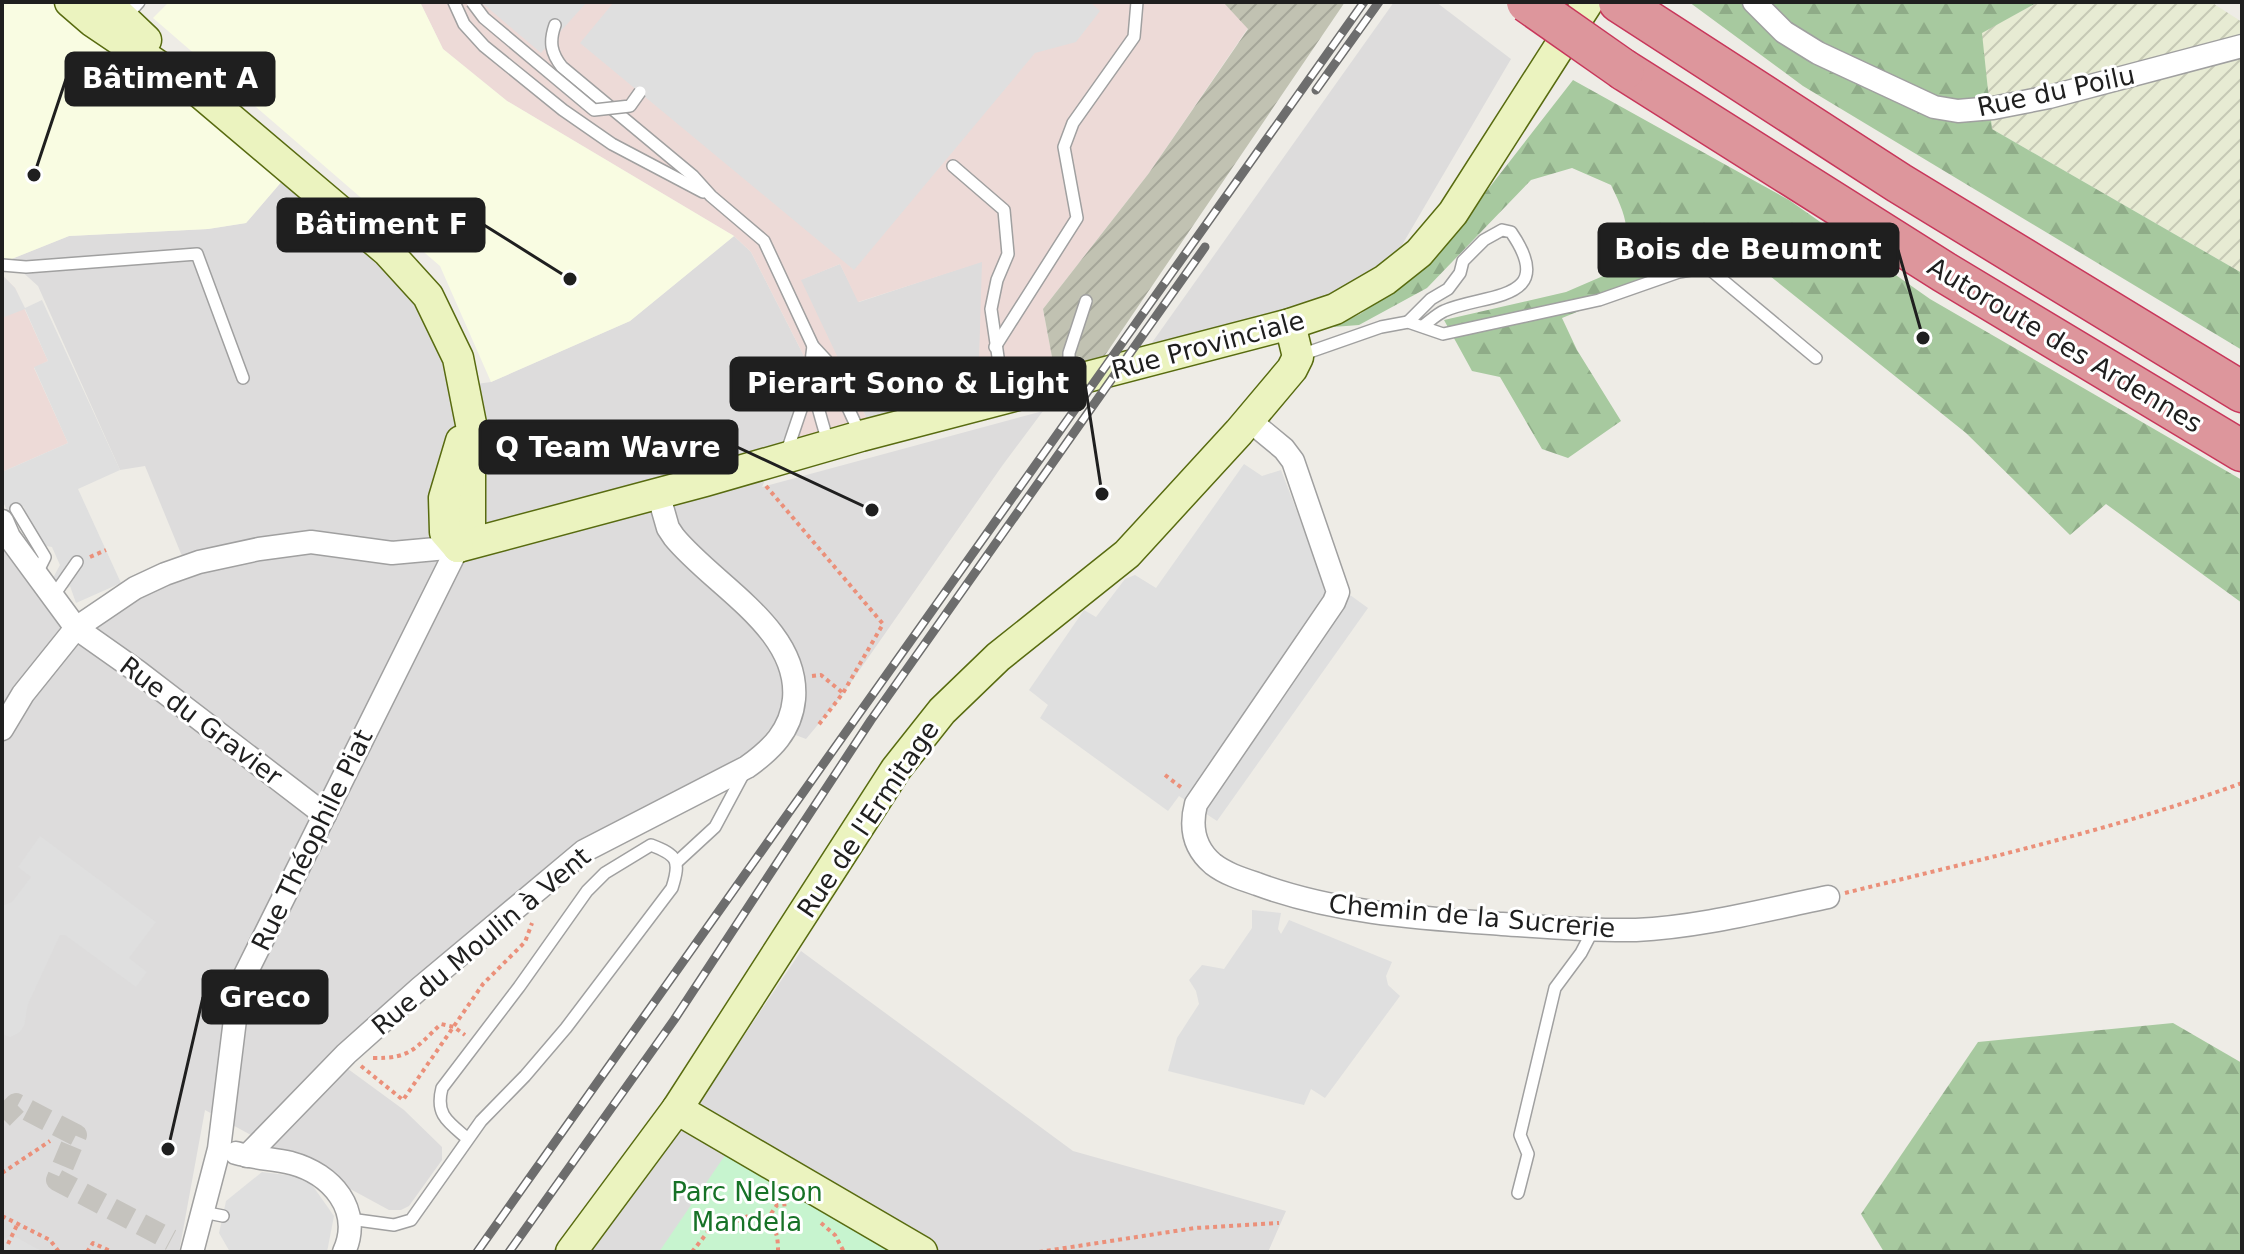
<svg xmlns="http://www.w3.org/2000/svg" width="2244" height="1254" font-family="'DejaVu Sans',sans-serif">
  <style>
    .residential { fill: #dddcdc }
    .commercial { fill: #eddad7 }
    .education { fill: #f9fce2 }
    .construction { fill: url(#construction-furrows) }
    .farmland { fill: url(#farmland-furrows) }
    .forest { fill: url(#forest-firs) }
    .park { fill: #c7f4cf }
    .parking { fill: #dfdfdf }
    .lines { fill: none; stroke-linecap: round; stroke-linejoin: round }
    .street-tunnel { stroke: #c5c3be; stroke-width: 22; stroke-dasharray: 22 11; stroke-linecap: butt }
    .lane-casing { stroke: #a0a0a0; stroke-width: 14 }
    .street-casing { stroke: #a0a0a0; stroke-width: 25 }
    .secondary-casing { stroke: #586b10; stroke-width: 33 }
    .highway-casing { stroke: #c8375b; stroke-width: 43 }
    .path { stroke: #eb907a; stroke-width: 4; stroke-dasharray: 4 4; stroke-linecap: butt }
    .lane { stroke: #fff; stroke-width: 11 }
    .street { stroke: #fff; stroke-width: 22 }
    .secondary { stroke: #ebf3bf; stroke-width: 30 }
    .highway { stroke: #dd969c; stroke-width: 40 }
    .rail-casing { stroke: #6d6d6d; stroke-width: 9 }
    .rail { stroke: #fff; stroke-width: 6; stroke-dasharray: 18; stroke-linecap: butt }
    .lane-bridge-casing { stroke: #a0a0a0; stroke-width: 14; stroke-linecap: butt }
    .highway-bridge-casing { stroke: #c8375b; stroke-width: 43; stroke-linecap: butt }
    .lane-bridge { stroke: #fff; stroke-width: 11 }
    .highway-bridge { stroke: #dd969c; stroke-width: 40 }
    .labels { text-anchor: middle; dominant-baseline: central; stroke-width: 6; stroke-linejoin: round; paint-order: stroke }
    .street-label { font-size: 26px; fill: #1f1f1f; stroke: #fff }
    .park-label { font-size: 26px; fill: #177227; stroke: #fff }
    .leader { fill: none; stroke: #1f1f1f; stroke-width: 3 }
    .callout-dot { fill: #1f1f1f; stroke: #fff; stroke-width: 3 }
    .callout { fill: #1f1f1f; stroke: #1f1f1f; stroke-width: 3 }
    .callout-label { font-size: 28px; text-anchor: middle; font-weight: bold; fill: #fff }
  </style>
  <defs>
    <pattern id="construction-furrows" width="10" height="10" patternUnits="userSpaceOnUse" patternTransform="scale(2)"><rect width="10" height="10" fill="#c1c2b2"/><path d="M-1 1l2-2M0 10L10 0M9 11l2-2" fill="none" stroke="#a5a699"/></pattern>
    <pattern id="farmland-furrows" width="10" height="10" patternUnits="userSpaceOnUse" patternTransform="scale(2)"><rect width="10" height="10" fill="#e7ebd3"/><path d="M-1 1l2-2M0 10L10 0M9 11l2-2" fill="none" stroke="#c6c9b5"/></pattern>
    <pattern id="forest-firs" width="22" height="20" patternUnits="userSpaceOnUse" patternTransform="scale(2)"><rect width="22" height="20" fill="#a7c99f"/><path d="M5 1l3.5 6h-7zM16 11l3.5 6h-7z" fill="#8fac88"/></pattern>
  </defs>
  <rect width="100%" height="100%" fill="#eeece6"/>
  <g class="residential">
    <path d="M1394 2H1436L1511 59 1395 257 1307 309 1151 344Z"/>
    <path d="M283 180 392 277 417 304 435 333 454 387 491 382 630 321 734 236 751 252 805 358 806 375 798 406 762 487 1043 411 1002 466 840 698 806 739 772 726 751 752 716 778 585 847 333 1058 404 1110 442 1147V1160L409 1206 401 1210H389L205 1110 179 1252H2V538L64 625 184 561 145 466 120 470 38 286 9 260 69 236 208 229 246 223Z"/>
    <path d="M983 261 978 394 874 423 866 417 800 280 840 264 859 302Z"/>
    <path d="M801 951 1073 1151 1286 1211 1268 1252H587L684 1125Z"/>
  </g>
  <g class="commercial">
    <path d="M420 2H1223L1248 28 1149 173 1043 309 1055 373 978 394 982 262 858 302 840 264 801 280 866 417 874 423 781 448 798 406 806 375 805 358 751 252 734 236 507 101 443 49Z"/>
    <path d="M2 275 15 288 48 361 34 368 68 443 2 472Z"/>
  </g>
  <g class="education">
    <path d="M2 2H50L156 78 283 180 246 223 208 229 69 236 9 260 2 259Z"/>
    <path d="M169 2H420L443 49 507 101 734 236 630 321 491 382 440 266 153 18Z"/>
  </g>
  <path class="construction" d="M1223 2H1345L1099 364 1055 373 1043 309 1149 173 1248 29Z"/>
  <path class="farmland" d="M2038 2H2211L2242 22V273L1992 129 1981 33Z"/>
  <g class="forest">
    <path d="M1689 2H2038L1982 33 1992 129 2242 273V350L1803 86Z"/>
    <path d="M1573 80 1789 200 1930 299 2242 480V603L2106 504 2070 535 1966 433 1735 248 1562 318 1577 350 1621 421 1568 458 1542 449 1500 377 1472 371 1444 320 1566 292 1617 270C1632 232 1628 220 1611 185L1572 168 1531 180 1427 288 1359 325 1333 327 1360 314 1412 279 1468 215Z"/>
    <path d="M2173 1023 2242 1063V1252H1884L1861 1214 1978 1042Z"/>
  </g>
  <path class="park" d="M732 1145 916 1252H659Z"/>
  <g class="parking">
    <path d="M481 2H587L541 53Z"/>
    <path d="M614 2H1090L1100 11 1076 42 1035 53 854 270 580 43Z"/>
    <path d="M2 275 15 288 25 308 42 300 120 470 78 489 121 583 76 603 70 586 68 588 53 578 60 565 52 547 46 546 32 527 23 506 8 512 2 500V472L68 443 34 367 48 361 25 309 2 318Z"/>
    <path d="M1244 464 1262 476 1281 470 1321 574 1368 608 1217 821 1179 796 1168 811 1040 718 1048 705 1029 690 1084 610 1096 617 1125 579 1135 575 1156 588Z"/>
    <path d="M40 836 156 922 129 958 147 972 136 987 65 935H60L28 1004 24 1026 20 1032 10 1037 2 1034V906L12 902 31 877 18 867Z"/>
    <path d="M1252 910 1281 913 1278 929 1281 934 1289 920 1392 962 1386 976 1388 985 1400 996 1325 1098 1311 1089 1304 1105 1168 1071 1177 1038 1199 1004 1196 991 1189 980 1202 965 1224 969 1252 928Z"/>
    <path d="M262 1172 303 1177 310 1182 334 1216 327 1252H230L219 1233 226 1201Z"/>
    <path d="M12 1235 43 1252H2V1240Z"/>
  </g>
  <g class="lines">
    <path class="street-tunnel" d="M2 1118 16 1104 76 1135 57 1180 171 1240"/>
    <g class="lane-casing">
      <g id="lane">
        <path d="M454 2 464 24 484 46 563 110 612 144 703 192"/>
        <path d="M121 15 130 12 139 2"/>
        <path d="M555 25C549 42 551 53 562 67L693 176 711 196 764 241 813 346 826 360 861 436"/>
        <path d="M953 166 1004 210 1008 254 997 280 991 309 1004 398"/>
        <path d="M2 265 26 267 197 254 243 378"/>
        <path d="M1408 322 1431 299 1448 289 1460 273 1463 261 1484 240 1502 230 1511 232C1560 303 1483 293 1444 311 1437 314 1430 321 1423 326"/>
        <path d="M813 346C807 378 819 411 828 442"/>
        <path d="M995 347 1077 218 1064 147 1073 123 1134 37 1137 2"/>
        <path d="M1298 356 1381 327 1408 322 1443 334 1599 300 1679 272 1707 267 1816 358"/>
        <path d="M1069 378V353L1086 301"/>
        <path d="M787 451 811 380"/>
        <path d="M16 509 45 557 37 573"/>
        <path d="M54 595 77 562"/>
        <path d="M677 862 715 827 745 771"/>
        <path d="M1518 1193 1528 1154 1520 1135 1555 988 1581 953 1593 930"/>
        <path d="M203 1212 223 1216"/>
        <path d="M350 1219 394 1225 411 1220 481 1121 525 1076 566 1028 672 888C681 860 677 855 651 845L605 873 587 891 519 987 442 1088C435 1115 448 1122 468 1139"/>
      </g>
    </g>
    <g class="street-casing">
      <g id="street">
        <path d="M1754 2 1784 32 1818 53 1934 107 1958 111 1993 108 2049 97 2242 46"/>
        <path d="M1249 420 1284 449 1293 461 1338 592 1334 602 1196 804C1190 827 1194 848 1213 864 1226 874 1242 879 1257 884 1335 913 1420 918 1502 924 1547 927 1591 931 1636 930 1701 927 1764 910 1828 897"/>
        <path d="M2 521 9 537 76 628 137 671 325 815"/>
        <path d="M2 729 23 694 76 628 135 588 165 574 199 562 259 549 311 542 392 553 458 547"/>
        <path d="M236 1153C254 1158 273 1159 291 1163 332 1174 363 1210 344 1252"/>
        <path d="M247 1156 346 1054 420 988 584 851 747 767C771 750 791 731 794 699 800 629 714 586 674 537L668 528 658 493"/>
        <path d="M192 1252 219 1149 239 987 458 547"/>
      </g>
    </g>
    <g class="secondary-casing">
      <g id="secondary">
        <path d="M70 2 92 21 169 73 183 78 191 85 387 251 428 296 458 358 474 439 470 469V525L458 547"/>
        <path d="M106 2 146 40"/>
        <path d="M458 547 705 481 861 436 1290 324 1335 309 1385 280 1419 253 1453 213 1588 2"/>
        <path d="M458 547 445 532 444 498 461 441"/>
        <path d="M677 1109 922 1252"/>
        <path d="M571 1252 677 1109 896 769 942 711 998 657 1127 554 1239 432 1292 369 1298 357 1290 324"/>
      </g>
    </g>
    <g class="highway-casing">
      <g id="highway">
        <path d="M1619 2 1899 183 2242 392"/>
        <path d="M1624 70 1944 272 2242 451"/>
      </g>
    </g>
    <g class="path">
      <path d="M766 486 883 624 843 693 817 727"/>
      <path d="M90 557 106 550"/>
      <path d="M812 676 821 675 843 693"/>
      <path d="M1165 775 1182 788"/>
      <path d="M1845 893C1979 860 2113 830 2242 783"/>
      <path d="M373 1058C411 1059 415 1048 441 1024L454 1027 465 1035"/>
      <path d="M361 1066 403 1100 483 984 525 942 532 923"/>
      <path d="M2 1173 50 1141"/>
      <path d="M2 1216 50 1240 59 1252"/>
      <path d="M821 1223 835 1235 844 1252"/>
      <path d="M762 1227 777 1205 790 1204"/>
      <path d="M8 1244 17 1225"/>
      <path d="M87 1252 93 1243 112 1252"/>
      <path d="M692 1252 714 1224 724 1231C752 1205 779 1210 778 1252"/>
      <path d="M1039 1252 1195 1228 1279 1223"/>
    </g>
    <use href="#lane" class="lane"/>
    <use href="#street" class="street"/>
    <use href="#secondary" class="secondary"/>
    <use href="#highway" class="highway"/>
    <g class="rail-casing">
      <g id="rail">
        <path d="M1316 90 1379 2"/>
        <path d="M477 1252 1364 2"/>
        <path d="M509 1252 674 1020 871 720 1205 247"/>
      </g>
    </g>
    <use href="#rail" class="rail"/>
    <g class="lane-bridge-casing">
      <path id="lane-bridge" d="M472 2 484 18 594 110 630 106 640 92"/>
    </g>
    <g class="highway-bridge-casing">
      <path id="highway-bridge" d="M1527 2 1624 70"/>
    </g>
    <use href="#lane-bridge" class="lane-bridge"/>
    <use href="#highway-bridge" class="highway-bridge"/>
  </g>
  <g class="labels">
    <g class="street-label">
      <text transform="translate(2056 91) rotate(-12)">Rue du Poilu</text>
      <text transform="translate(1208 345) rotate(-15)">Rue Provinciale</text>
      <text transform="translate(2065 345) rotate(31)">Autoroute des Ardennes</text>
      <text transform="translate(201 721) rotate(37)">Rue du Gravier</text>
      <text transform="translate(868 819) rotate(-56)">Rue de l'Ermitage</text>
      <text transform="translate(312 840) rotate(-64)">Rue Théophile Piat</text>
      <text transform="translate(1472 916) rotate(5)">Chemin de la Sucrerie</text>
      <text transform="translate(481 941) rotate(-40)">Rue du Moulin à Vent</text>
    </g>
    <g class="park-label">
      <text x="747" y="1192">Parc Nelson<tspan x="747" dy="30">Mandela</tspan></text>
    </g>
  </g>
  <path class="leader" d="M34 175L66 79M570 279L484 225M1923 338L1898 250M1102 494L1085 384M872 510L737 447M168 1149L203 997"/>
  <g class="callout-dot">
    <circle cx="34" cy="175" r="8"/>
    <circle cx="570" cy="279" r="8"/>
    <circle cx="1923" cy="338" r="8"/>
    <circle cx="1102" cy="494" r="8"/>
    <circle cx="872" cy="510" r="8"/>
    <circle cx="168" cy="1149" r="8"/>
  </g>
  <g class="callout">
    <rect x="66" y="53" width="208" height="52" rx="8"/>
    <rect x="278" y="199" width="206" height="52" rx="8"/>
    <rect x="1599" y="224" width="299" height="52" rx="8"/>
    <rect x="731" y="358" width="354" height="52" rx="8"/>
    <rect x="480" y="421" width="257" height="52" rx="8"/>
    <rect x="203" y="971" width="124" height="52" rx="8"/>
  </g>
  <g class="callout-label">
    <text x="170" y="88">Bâtiment A</text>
    <text x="381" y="234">Bâtiment F</text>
    <text x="1748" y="259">Bois de Beumont</text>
    <text x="908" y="393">Pierart Sono &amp; Light</text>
    <text x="608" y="457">Q Team Wavre</text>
    <text x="265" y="1007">Greco</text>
  </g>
  <rect width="2244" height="1254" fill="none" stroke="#1f1f1f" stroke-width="8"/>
</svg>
